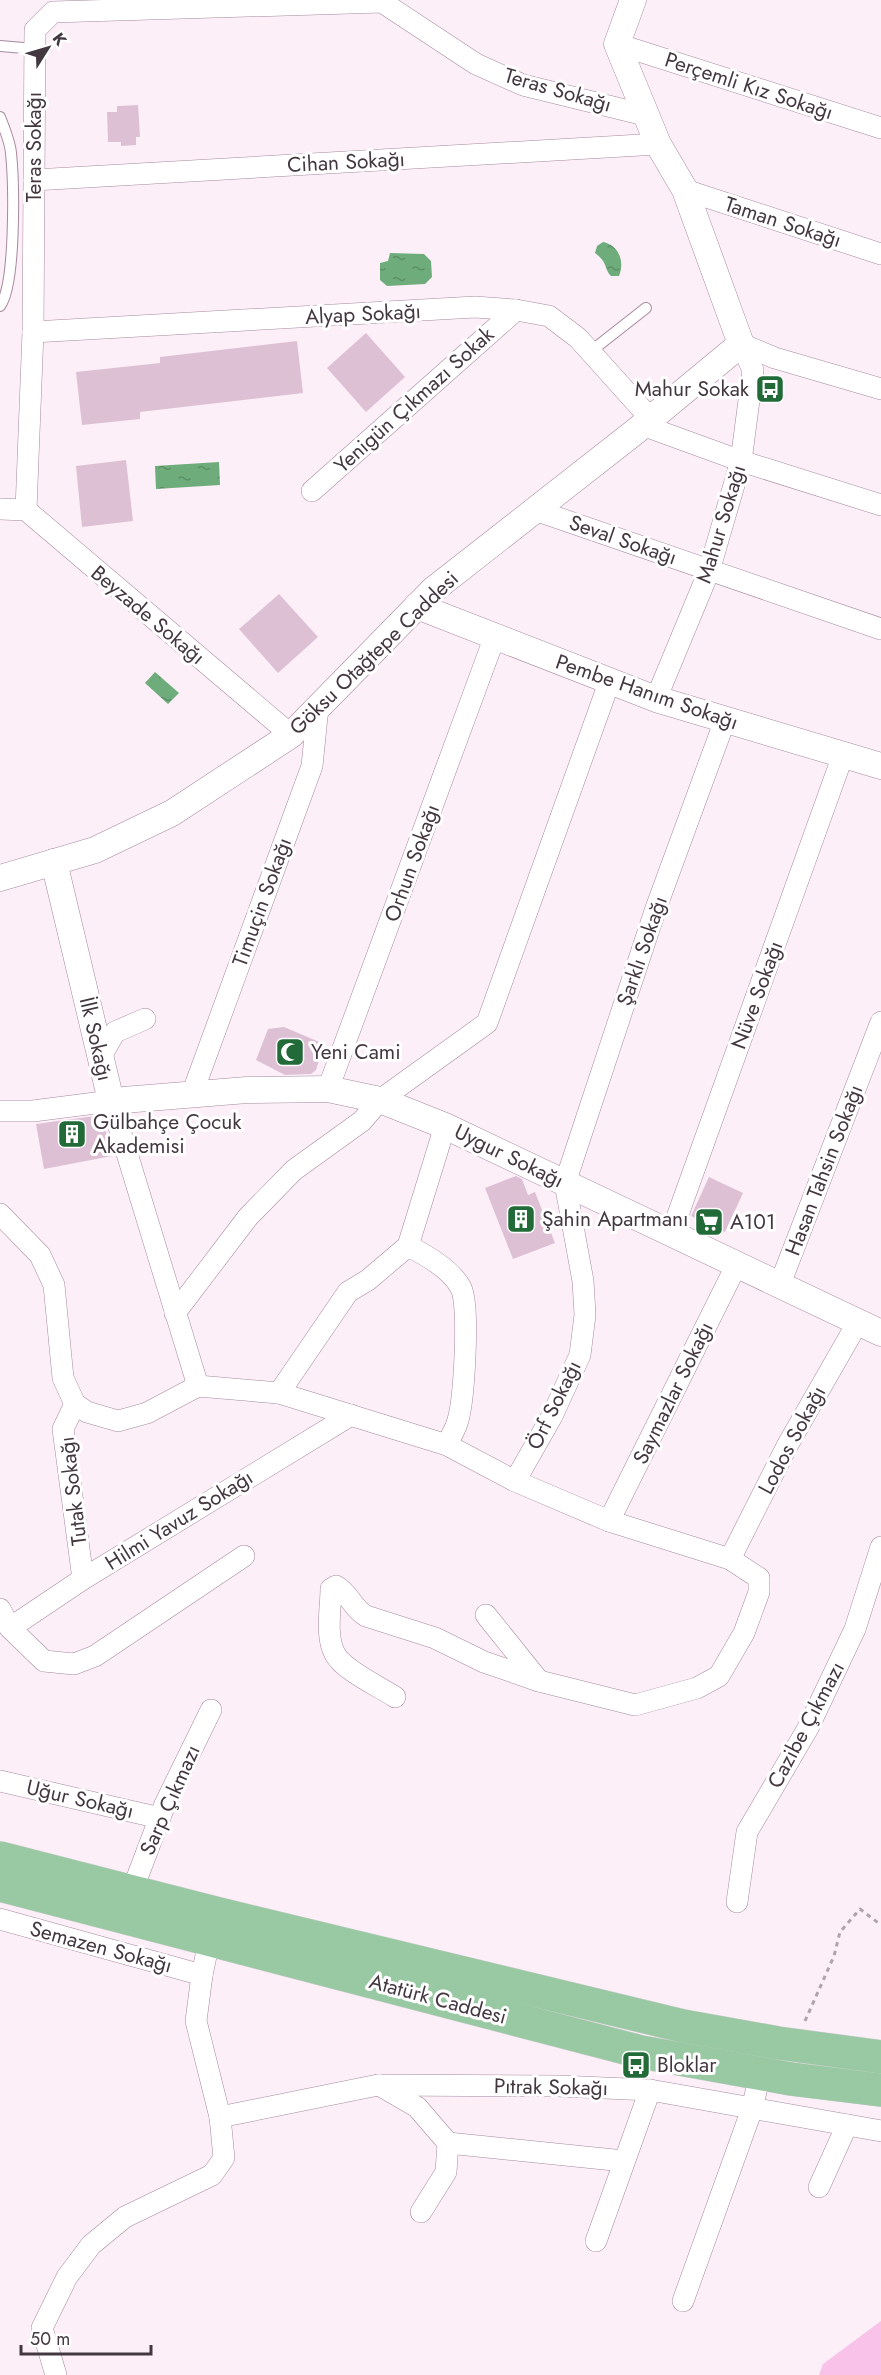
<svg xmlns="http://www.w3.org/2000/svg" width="881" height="2375" font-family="Jost,sans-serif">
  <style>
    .park { fill: #f9c3e9 }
    .water { fill: url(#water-ripples) }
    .building { fill: #dec0d5 }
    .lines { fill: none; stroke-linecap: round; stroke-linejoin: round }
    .service-casing { stroke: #a68a9e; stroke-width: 12 }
    .minor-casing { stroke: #a68a9e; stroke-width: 22 }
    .tertiary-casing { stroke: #a68a9e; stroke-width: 27 }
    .primary-casing { stroke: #d2cfd1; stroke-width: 34 }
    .path { stroke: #b0a4ac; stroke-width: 3; stroke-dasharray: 4.5 4.5; stroke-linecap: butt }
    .service { stroke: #fff; stroke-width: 10 }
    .minor { stroke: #fff; stroke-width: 21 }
    .tertiary { stroke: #fff; stroke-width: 26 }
    .primary { stroke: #98c9a3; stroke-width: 33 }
    .labels { text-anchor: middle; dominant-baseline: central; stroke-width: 6; stroke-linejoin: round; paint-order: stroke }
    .street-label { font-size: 21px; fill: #443840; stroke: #fff }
    .poi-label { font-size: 21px; fill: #443840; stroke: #fff; text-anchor: start }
  </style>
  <defs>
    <pattern id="water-ripples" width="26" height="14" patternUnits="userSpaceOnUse" patternTransform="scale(1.5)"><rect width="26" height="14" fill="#6ead7b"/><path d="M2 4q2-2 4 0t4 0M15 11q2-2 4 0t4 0" fill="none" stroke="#5c8e66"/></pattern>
  </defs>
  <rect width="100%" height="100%" fill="#fceff8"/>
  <path class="park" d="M881 2321V2375H819L823 2364Z"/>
  <g class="water">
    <path d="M603 242C619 245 625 262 619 276H611C603 267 609 264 595 253L597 246Z"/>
    <path d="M390 253 424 254 431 261 432 277 425 284 387 286 380 280V263L388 261Z"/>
    <path d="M219 462 220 485 156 489 155 466Z"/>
    <path d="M155 672 179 693 168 704 145 683Z"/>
  </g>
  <g class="building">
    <path d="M138 105 140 137H136V145L121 146V142H108L107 112H117V106Z"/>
    <path d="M366 333 405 377 366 412 327 368Z"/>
    <path d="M297 341 303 393 140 412V419L82 425 76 372 160 363V357Z"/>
    <path d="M126 460 133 521 82 527 76 466Z"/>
    <path d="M279 594 318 637 278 673 239 629Z"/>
    <path d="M284 1027 324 1044 316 1070 311 1074 285 1075 256 1060 268 1029Z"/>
    <path d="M102 1115 112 1156 44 1169 36 1124Z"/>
    <path d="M516 1176 522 1179 528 1195 535 1192 555 1243 513 1259 485 1188Z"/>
    <path d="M709 1177 743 1193 725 1232 691 1216Z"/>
  </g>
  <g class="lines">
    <g class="service-casing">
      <g id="service">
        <path d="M0 46 35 49"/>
        <path d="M0 117C4 128 10 141 11 153 14 183 16 285 0 306"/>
        <path d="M590 352 646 308"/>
      </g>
    </g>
    <g class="minor-casing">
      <g id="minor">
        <path d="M617 44 881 128"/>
        <path d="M34 180 658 144"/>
        <path d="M685 190 881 254"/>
        <path d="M33 332 475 307 516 310 549 316 578 338 650 418"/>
        <path d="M741 344 775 358 881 389"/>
        <path d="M642 425 741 461 881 505"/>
        <path d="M312 491 516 310"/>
        <path d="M0 509 26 510 291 735"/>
        <path d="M26 510 33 332 35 30 53 12 382 2 476 64 523 85 645 115"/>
        <path d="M535 510 881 629"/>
        <path d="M656 699 709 571 741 461 753 370 741 344"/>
        <path d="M100 1058 115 1032 145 1019"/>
        <path d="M328 1089 495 636"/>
        <path d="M192 1094 312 766 318 707"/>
        <path d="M0 1111H33L111 1101 198 1386"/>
        <path d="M0 1214 40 1255 54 1285 63 1378 75 1404 87 1412 118 1421 147 1413 198 1386 279 1393 447 1445 515 1481 609 1521 730 1559 759 1578V1592L744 1633 719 1676 697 1688 635 1705 539 1681 484 1662 435 1638 366 1616C353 1609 349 1593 336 1586L331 1589C331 1608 325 1636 335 1654 343 1670 380 1687 395 1697"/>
        <path d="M671 1234 843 755"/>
        <path d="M408 1246C426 1255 452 1270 461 1288 470 1306 464 1399 458 1420 456 1429 450 1437 447 1445"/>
        <path d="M780 1284 881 1022"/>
        <path d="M175 1313 248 1217 294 1170 362 1121 380 1100 487 1023 610 680"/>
        <path d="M279 1393 348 1292 368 1280 408 1246 445 1126"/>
        <path d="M75 1404 63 1429 83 1579"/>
        <path d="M515 1481 552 1416 580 1355 585 1315 583 1281 565 1183 656 908 725 720"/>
        <path d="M609 1521 737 1264"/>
        <path d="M730 1559 787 1446 858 1322"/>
        <path d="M0 1609 10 1628 44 1661 74 1664 95 1656 244 1556"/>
        <path d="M486 1615 539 1681"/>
        <path d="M10 1628 83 1579 351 1415"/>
        <path d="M0 1781 160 1818"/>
        <path d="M132 1891 165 1804 211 1710"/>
        <path d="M737 1902 747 1832 808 1728 855 1629 881 1547"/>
        <path d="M0 1919 202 1975"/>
        <path d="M379 2085 417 2107 448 2143 446 2172 421 2212"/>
        <path d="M220 2117 378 2085 559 2086 650 2090 881 2131"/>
        <path d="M448 2143 624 2161"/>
        <path d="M819 2187 847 2125"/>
        <path d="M596 2241 650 2090"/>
        <path d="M683 2301 752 2109 760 2074"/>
        <path d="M56 2375 42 2328 67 2277 91 2245 125 2217 212 2175 224 2158 220 2117 196 2021 202 1975 212 1927"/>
      </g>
    </g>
    <g class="tertiary-casing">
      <g id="tertiary">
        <path d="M417 606 656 699 881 766"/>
        <path d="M54 862 111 1101 247 1090 328 1089 380 1100 445 1126 881 1333"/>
        <path d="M0 878 95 850 172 813 291 735 433 590 636 431 741 344 685 190 658 144 617 44 633 0"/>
      </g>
    </g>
    <g class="primary-casing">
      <g id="primary">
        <path d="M0 1858 215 1913 683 2026 778 2043 881 2057"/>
        <path d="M0 1885 641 2052 791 2079 881 2090"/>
      </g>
    </g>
    <path class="path" d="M805 2021 834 1956 840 1932 860 1909 881 1925"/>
    <use href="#service" class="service"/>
    <use href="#minor" class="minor"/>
    <use href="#tertiary" class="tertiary"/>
    <use href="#primary" class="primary"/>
  </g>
  <defs>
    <g id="bus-square" transform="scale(1.5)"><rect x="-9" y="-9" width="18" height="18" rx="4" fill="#226a37" stroke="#fff"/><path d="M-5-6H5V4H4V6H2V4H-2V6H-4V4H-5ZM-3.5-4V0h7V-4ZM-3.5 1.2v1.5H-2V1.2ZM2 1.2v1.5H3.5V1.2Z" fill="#fff"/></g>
    <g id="mosque-square" transform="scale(1.5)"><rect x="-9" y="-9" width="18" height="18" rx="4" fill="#226a37" stroke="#fff"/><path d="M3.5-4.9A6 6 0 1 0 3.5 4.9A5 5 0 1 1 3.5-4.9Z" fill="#fff"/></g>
    <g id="building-square" transform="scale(1.5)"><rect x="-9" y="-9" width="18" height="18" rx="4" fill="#226a37" stroke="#fff"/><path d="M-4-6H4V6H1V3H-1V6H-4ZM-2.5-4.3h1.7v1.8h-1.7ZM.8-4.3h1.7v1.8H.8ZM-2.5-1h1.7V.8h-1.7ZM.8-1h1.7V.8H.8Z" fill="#fff"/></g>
    <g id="supermarket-square" transform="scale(1.5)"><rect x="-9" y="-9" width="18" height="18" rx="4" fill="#226a37" stroke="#fff"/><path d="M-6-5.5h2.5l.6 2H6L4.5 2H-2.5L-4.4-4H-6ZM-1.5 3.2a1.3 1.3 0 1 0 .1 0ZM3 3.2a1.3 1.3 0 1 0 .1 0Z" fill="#fff"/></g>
  </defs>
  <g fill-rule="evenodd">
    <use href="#bus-square" x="770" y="389"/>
    <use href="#mosque-square" x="290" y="1052"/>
    <use href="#building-square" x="72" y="1134"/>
    <use href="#building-square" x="521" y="1219"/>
    <use href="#supermarket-square" x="709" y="1222"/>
    <use href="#bus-square" x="636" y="2065"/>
  </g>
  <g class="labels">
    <g class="street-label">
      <text transform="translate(749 86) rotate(18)">Perçemli Kız Sokağı</text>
      <text transform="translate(558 90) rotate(16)">Teras Sokağı</text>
      <text transform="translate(34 147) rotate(-90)">Teras Sokağı</text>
      <text transform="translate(346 162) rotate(-3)">Cihan Sokağı</text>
      <text transform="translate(783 222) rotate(18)">Taman Sokağı</text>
      <text transform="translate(363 314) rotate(-3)">Alyap Sokağı</text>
      <text transform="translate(414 400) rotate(-42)">Yenigün Çıkmazı Sokak</text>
      <text transform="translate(721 524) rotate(-73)">Mahur Sokağı</text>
      <text transform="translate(623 540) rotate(19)">Seval Sokağı</text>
      <text transform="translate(148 615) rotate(40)">Beyzade Sokağı</text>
      <text transform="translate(374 653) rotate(-44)">Göksu Otağtepe Caddesi</text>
      <text transform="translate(647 692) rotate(19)">Pembe Hanım Sokağı</text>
      <text transform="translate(412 863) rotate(-70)">Orhun Sokağı</text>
      <text transform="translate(262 902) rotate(-70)">Timuçin Sokağı</text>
      <text transform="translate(642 951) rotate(-71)">Şarklı Sokağı</text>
      <text transform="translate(757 995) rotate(-70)">Nüve Sokağı</text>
      <text transform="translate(96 1039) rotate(77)">İlk Sokağı</text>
      <text transform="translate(509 1156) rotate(26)">Uygur Sokağı</text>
      <text transform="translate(824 1170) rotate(-69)">Hasan Tahsin Sokağı</text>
      <text transform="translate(673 1393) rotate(-64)">Saymazlar Sokağı</text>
      <text transform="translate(554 1405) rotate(-64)">Örf Sokağı</text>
      <text transform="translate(792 1440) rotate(-62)">Lodos Sokağı</text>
      <text transform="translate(73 1491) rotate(-97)">Tutak Sokağı</text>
      <text transform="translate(179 1520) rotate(-32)">Hilmi Yavuz Sokağı</text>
      <text transform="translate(806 1725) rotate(-62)">Cazibe Çıkmazı</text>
      <text transform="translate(80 1799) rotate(13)">Uğur Sokağı</text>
      <text transform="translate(170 1800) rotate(-66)">Sarp Çıkmazı</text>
      <text transform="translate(101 1947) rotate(15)">Semazen Sokağı</text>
      <text transform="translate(438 1999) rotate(15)">Atatürk Caddesi</text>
      <text transform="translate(551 2087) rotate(1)">Pıtrak Sokağı</text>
    </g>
    <g class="poi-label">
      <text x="749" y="389" text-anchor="end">Mahur Sokak</text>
      <text x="311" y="1052">Yeni Cami</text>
      <text x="93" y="1122">Gülbahçe Çocuk<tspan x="93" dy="24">Akademisi</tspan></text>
      <text x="542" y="1219">Şahin Apartmanı</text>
      <text x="730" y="1222">A101</text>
      <text x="657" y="2065">Bloklar</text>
    </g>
  </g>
  <g transform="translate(48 48) rotate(53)" stroke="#ffffff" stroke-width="4.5" paint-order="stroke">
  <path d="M0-4.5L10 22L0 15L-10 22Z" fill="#443840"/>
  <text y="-9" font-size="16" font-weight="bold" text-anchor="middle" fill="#443840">K</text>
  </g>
  <path d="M21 2345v9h130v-9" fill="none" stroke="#443840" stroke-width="3"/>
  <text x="30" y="2345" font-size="18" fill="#443840" stroke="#ffffff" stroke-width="4.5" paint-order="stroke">50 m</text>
</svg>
